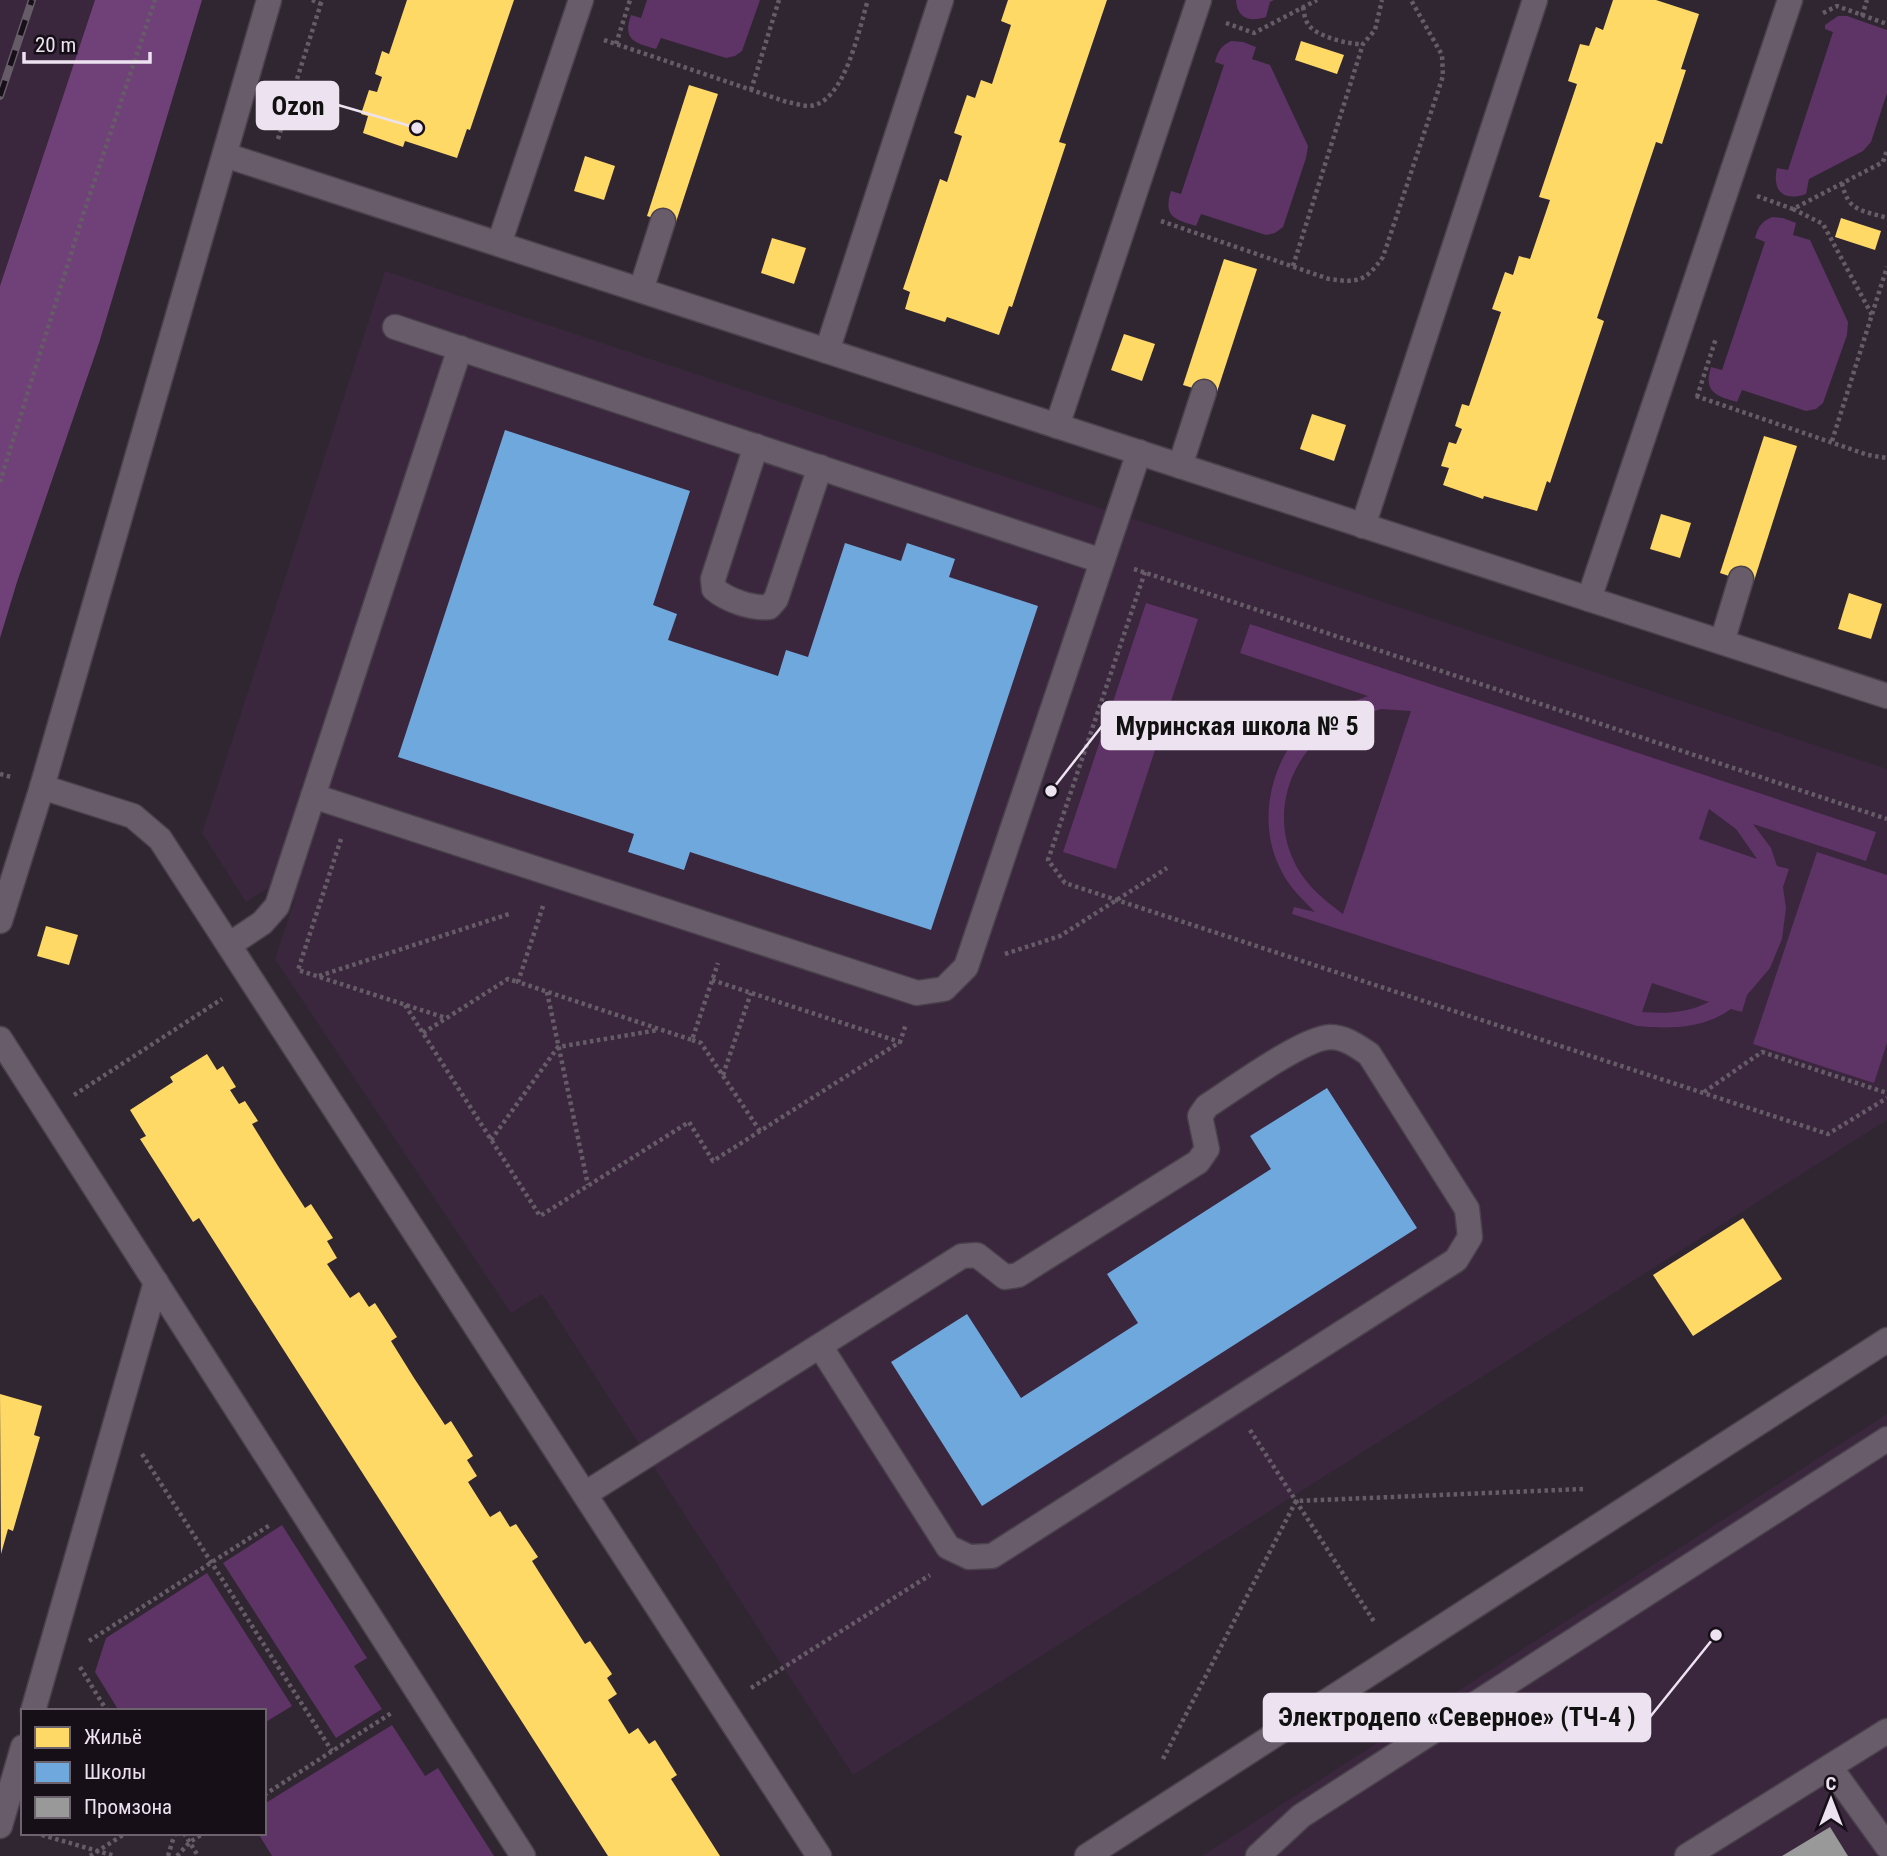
<svg xmlns="http://www.w3.org/2000/svg" width="1887" height="1856" font-family="'Roboto Condensed',sans-serif">
  <style>
    .built { fill: #3a263d }
    .green { fill: #5e3365; fill-rule: evenodd }
    .forest { fill: #704078 }
    .homes { fill: #ffd966 }
    .schools { fill: #6fa8dc }
    .industry { fill: #999 }
    .lines { fill: none; stroke-linecap: round; stroke-linejoin: round }
    .lane-casing { stroke: #4a414c; stroke-width: 27 }
    .path { stroke: #665c67; stroke-width: 4.5; stroke-dasharray: 3.5 3.5; stroke-linecap: butt }
    .lane { stroke: #685c6a; stroke-width: 24 }
    .rail-casing { stroke: #665c68; stroke-width: 8 }
    .rail { stroke: #160f18; stroke-width: 5; stroke-dasharray: 16; stroke-linecap: butt }
    .leader { fill: none; stroke: #ede2ef; stroke-width: 2.5 }
    .callout-dot { fill: #ede2ef; stroke: #160f18; stroke-width: 2.5 }
    .callout { fill: #ede2ef; stroke: #ede2ef; stroke-width: 2.5 }
    .callout-label { font-size: 26px; text-anchor: middle; font-weight: bold; fill: #111 }
  </style>
  <rect width="100%" height="100%" fill="#302632"/>
  <g class="built">
    <path d="M0 0H95L0 286Z"/>
    <path d="M385 271 1887 769V1120L853 1775 542 1294 511 1313 275 959 295 899 266 889 246 902 202 833Z"/>
    <path d="M1887 1414V1856H1202Z"/>
  </g>
  <g class="green">
    <path d="M647 0H760L742 51 735 56 726 58 661 38 656 49C635 43 622 40 631 15L641 18Z"/>
    <path d="M1236 0H1274L1270 2 1266 17C1250 22 1237 19 1236 0Z"/>
    <path d="M1838 16H1847L1887 30V93L1871 142 1863 151 1809 179 1806 194C1783 202 1772 191 1777 168L1788 170 1833 32 1825 29V25Z"/>
    <path d="M1231 41 1243 42 1256 47 1252 59 1270 65 1308 146 1306 158 1283 227 1275 233 1266 235 1201 214 1196 226C1174 219 1163 217 1171 191L1181 194 1224 65 1215 62C1218 51 1221 46 1231 41Z"/>
    <path d="M1772 217 1783 218 1796 223 1793 235 1810 240 1848 322 1847 335 1823 403 1816 409 1806 411 1742 390 1737 402C1716 396 1703 392 1711 367L1722 370 1765 242 1755 238C1758 227 1761 222 1772 217Z"/>
    <path d="M1146 603 1198 619 1116 869 1063 852Z"/>
    <path d="M1250 624 1876 832 1866 861 1753 824 1771 848 1777 866 1789 869 1783 887 1786 908 1782 939 1770 968 1747 995 1742 1012 1731 1009C1703 1029 1670 1029 1637 1026L1292 914 1294 907 1315 912C1301 898 1287 885 1279 866 1256 819 1272 751 1315 720 1332 708 1350 703 1368 696L1240 653ZM1381 709 1411 711 1343 914C1323 899 1303 883 1293 859 1269 807 1295 745 1345 720 1356 715 1369 713 1381 709ZM1709 809 1736 829 1757 859 1699 839ZM1652 983 1709 1002C1687 1013 1666 1014 1642 1012Z"/>
    <path d="M1817 852 1887 875V1043L1874 1083 1753 1044Z"/>
    <path d="M282 1525 367 1658 354 1666 382 1709 336 1738 223 1563Z"/>
    <path d="M207 1573 292 1706 264 1723V1711H119L95 1672 106 1638Z"/>
    <path d="M392 1725 425 1776 438 1768 494 1856H272L258 1833H264V1804Z"/>
  </g>
  <path class="forest" d="M95 0H202L99 343 17 582 0 638V286Z"/>
  <g class="homes">
    <path d="M407 0H514L470 130 467 129 457 158 405 141 403 147 363 133 368 116 361 114 369 90 377 92 382 77 375 74 382 51 389 54Z"/>
    <path d="M1008 0H1107L1059 142 1066 144 1012 307 1009 306 999 335 947 317 945 322 905 309 910 292 903 289 940 179 947 182 962 136 954 133 967 95 975 98 981 80 992 84 1011 25 1001 21Z"/>
    <path d="M1613 0H1656L1699 14 1681 69 1686 70 1662 144 1656 142 1597 318 1604 321 1550 483 1547 481 1537 511 1484 496 1483 499 1443 485 1449 468 1441 466 1449 442 1456 444 1462 429 1455 426 1462 404 1469 406 1501 312 1492 309 1505 272 1513 275 1519 256 1530 259 1550 200 1539 197 1577 84 1568 81 1580 44 1589 46 1596 27 1603 30Z"/>
    <path d="M1301 41 1344 55 1337 74 1295 60Z"/>
    <path d="M689 85 718 94 675 225 647 216Z"/>
    <path d="M585 156 615 166 604 200 574 191Z"/>
    <path d="M1841 218 1881 231 1875 250 1835 237Z"/>
    <path d="M772 238 806 248 794 284 761 273Z"/>
    <path d="M1224 259 1257 269 1216 395 1183 385Z"/>
    <path d="M1124 334 1155 344 1142 381 1111 370Z"/>
    <path d="M1312 414 1346 425 1334 461 1300 449Z"/>
    <path d="M1764 436 1797 446 1753 584 1720 573Z"/>
    <path d="M1661 514 1691 523 1680 558 1650 549Z"/>
    <path d="M1849 593 1882 604 1871 639 1838 629Z"/>
    <path d="M46 926 78 935 69 965 37 956Z"/>
    <path d="M207 1054 217 1070 223 1066 236 1087 230 1090 239 1104 245 1101 258 1121 252 1124 278 1166 305 1208 311 1204 333 1238 327 1241 337 1258 327 1264 331 1270 350 1298 359 1292 369 1307 375 1303 397 1337 391 1341 414 1378 445 1425 451 1421 473 1456 467 1460 477 1476 468 1482 490 1517 500 1511 510 1527 516 1524 538 1557 532 1561 544 1580 585 1644 590 1641 612 1674 607 1678 617 1694 608 1700 629 1734 638 1728 649 1744 655 1740 677 1775 671 1779 720 1856H608L199 1218 193 1222 140 1139 146 1136 130 1110 173 1082 170 1077Z"/>
    <path d="M1743 1218 1782 1279 1693 1336 1653 1275Z"/>
    <path d="M0 1394 42 1406 34 1435 40 1437 13 1531 8 1529 1 1554Z"/>
  </g>
  <g class="schools">
    <path d="M505 430 690 491 653 605 677 614 668 640 778 676 786 650 808 657 845 543 901 561 907 543 955 559 949 577 1038 606 931 930 690 852 684 870 628 852 634 834 398 757Z"/>
    <path d="M1327 1088 1417 1228 982 1506 891 1362 967 1314 1021 1398 1138 1323 1107 1274 1271 1169 1250 1136Z"/>
  </g>
  <path class="industry" d="M1830 1827 1848 1856H1782Z"/>
  <g class="lines">
    <g class="lane-casing">
      <g id="lane">
        <path d="M225 155 1887 696"/>
        <path d="M499 244 581 0"/>
        <path d="M641 290 663 221"/>
        <path d="M395 327 1102 561"/>
        <path d="M827 351 941 0"/>
        <path d="M1057 426 1199 0"/>
        <path d="M756 446 713 579 714 589C727 600 752 609 769 607L776 599 820 467"/>
        <path d="M1180 466 1204 392"/>
        <path d="M1363 526 1535 0"/>
        <path d="M1589 599 1790 0"/>
        <path d="M1722 642 1741 579"/>
        <path d="M42 787 133 816 160 839 819 1856"/>
        <path d="M313 796 917 993 944 989 966 967 1139 452"/>
        <path d="M0 921 42 787 269 0"/>
        <path d="M229 945 262 923 277 906 460 348"/>
        <path d="M0 1039 523 1856"/>
        <path d="M585 1494 962 1256 977 1255 1005 1277 1018 1275 1198 1162 1207 1149 1200 1116 1207 1106C1232 1090 1303 1038 1330 1037 1345 1037 1357 1046 1369 1054L1467 1209 1470 1237 1456 1260 992 1556 969 1557 948 1547 820 1346"/>
        <path d="M33 1711 156 1282"/>
        <path d="M1830 1767 1887 1846"/>
        <path d="M0 1826 23 1747"/>
        <path d="M1087 1856 1887 1340"/>
        <path d="M1258 1856 1301 1816 1887 1439"/>
        <path d="M1687 1856 1887 1731"/>
      </g>
    </g>
    <g class="path">
      <path d="M312 0 321 4"/>
      <path d="M1303 7C1304 13 1305 20 1308 24 1315 36 1349 45 1363 44"/>
      <path d="M1823 13 1837 6 1887 24"/>
      <path d="M1862 16 1867 0"/>
      <path d="M1226 23 1254 33 1317 0"/>
      <path d="M604 40 787 102C794 103 802 106 809 106 845 104 859 28 868 0"/>
      <path d="M616 44 630 0"/>
      <path d="M751 90 779 0"/>
      <path d="M278 139 322 0"/>
      <path d="M1842 183C1848 212 1862 210 1887 218"/>
      <path d="M1757 196 1793 209 1883 162 1887 150"/>
      <path d="M1793 209 1823 224 1872 315"/>
      <path d="M1161 221 1329 279C1358 283 1365 282 1383 257L1443 76 1442 55 1411 0"/>
      <path d="M1293 266 1363 44 1375 30 1382 0"/>
      <path d="M1696 396 1868 455 1887 458"/>
      <path d="M1697 397 1716 338"/>
      <path d="M1832 441 1887 267"/>
      <path d="M0 482 84 212 155 0"/>
      <path d="M1134 569 1887 819"/>
      <path d="M1145 572 1048 860 1065 883 1828 1134 1887 1098"/>
      <path d="M0 774 11 777"/>
      <path d="M341 839 298 970 446 1018"/>
      <path d="M543 906 518 982 692 1040 718 963"/>
      <path d="M1005 954 1060 936 1167 868"/>
      <path d="M319 976 509 914"/>
      <path d="M712 980 900 1042"/>
      <path d="M547 992 588 1185"/>
      <path d="M405 1005 540 1216 689 1122 713 1161 900 1042 906 1024"/>
      <path d="M423 1033 508 979 518 982"/>
      <path d="M692 1040 701 1043 760 1131"/>
      <path d="M723 1075 751 993"/>
      <path d="M1704 1092 1762 1052 1887 1093"/>
      <path d="M74 1095 222 999"/>
      <path d="M491 1140 558 1047 658 1030"/>
      <path d="M1250 1430 1375 1623"/>
      <path d="M142 1454 332 1751"/>
      <path d="M89 1641 270 1525"/>
      <path d="M80 1667 107 1711"/>
      <path d="M751 1688 930 1575"/>
      <path d="M1163 1759 1296 1501 1583 1489"/>
      <path d="M264 1795 393 1712"/>
      <path d="M35 1833 115 1856"/>
      <path d="M184 1833 198 1856"/>
      <path d="M90 1856 126 1833"/>
      <path d="M168 1856 175 1833"/>
      <path d="M177 1856 190 1842 204 1833"/>
    </g>
    <use href="#lane" class="lane"/>
    <g class="rail-casing">
      <path id="rail" d="M0 96 32 0"/>
    </g>
    <use href="#rail" class="rail"/>
  </g>
  <path class="leader" d="M417 128L338 105M1051 791L1102 726M1716 1635L1650 1717"/>
  <g class="callout-dot">
    <circle cx="417" cy="128" r="7"/>
    <circle cx="1051" cy="791" r="7"/>
    <circle cx="1716" cy="1635" r="7"/>
  </g>
  <g class="callout">
    <rect x="257" y="82" width="81" height="47" rx="7"/>
    <rect x="1102" y="702" width="271" height="47" rx="7"/>
    <rect x="1264" y="1694" width="386" height="47" rx="7"/>
  </g>
  <g class="callout-label">
    <text x="298" y="115">Ozon</text>
    <text x="1237" y="735">Муринская школа № 5</text>
    <text x="1457" y="1726">Электродепо «Северное» (ТЧ-4 )</text>
  </g>
  <rect x="21" y="1709" width="245" height="126" fill="#160f18" stroke="#6c636e" stroke-width="2"/>
  <rect x="35" y="1727" width="35" height="21" fill="#ffd966" stroke="#6c636e" stroke-width="2"/>
  <text x="84" y="1744" font-size="21" fill="#ede2ef">Жильё</text>
  <rect x="35" y="1762" width="35" height="21" fill="#6fa8dc" stroke="#6c636e" stroke-width="2"/>
  <text x="84" y="1779" font-size="21" fill="#ede2ef">Школы</text>
  <rect x="35" y="1797" width="35" height="21" fill="#999999" stroke="#6c636e" stroke-width="2"/>
  <text x="84" y="1814" font-size="21" fill="#ede2ef">Промзона</text>
  <g transform="translate(1831 1800)" stroke="#160f18" stroke-width="5" paint-order="stroke">
  <path d="M0-5L12 26L0 18L-12 26Z" fill="#ede2ef"/>
  <text y="-10" font-size="19" font-weight="bold" text-anchor="middle" fill="#ede2ef">С</text>
  </g>
  <path d="M24 52v10h126v-10" fill="none" stroke="#ede2ef" stroke-width="3.5"/>
  <text x="35" y="52" font-size="21" fill="#ede2ef" stroke="#160f18" stroke-width="5" paint-order="stroke">20 m</text>
</svg>
